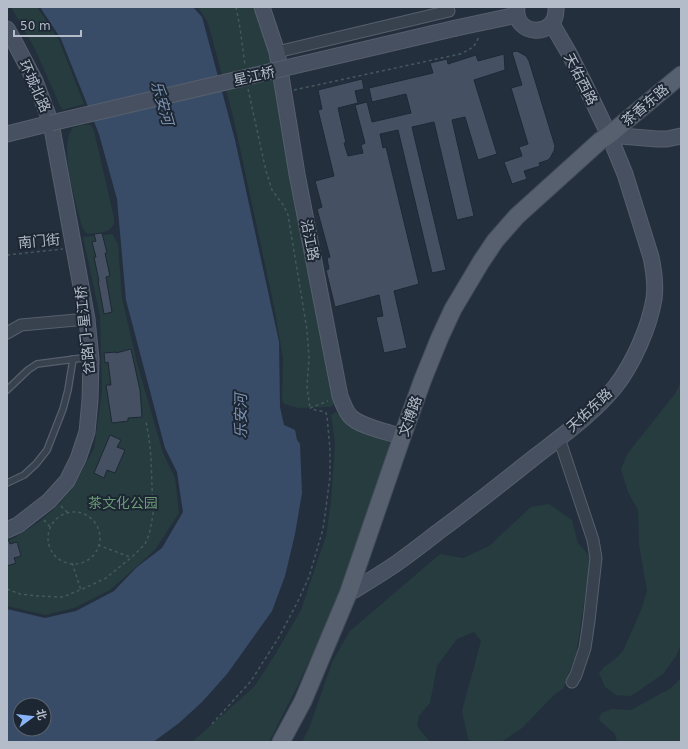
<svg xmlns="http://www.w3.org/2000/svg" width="688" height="749" font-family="'DejaVu Sans','Noto Sans SC',sans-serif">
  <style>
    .green { fill: #263c3f }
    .water { fill: #394c67; fill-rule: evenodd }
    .building { fill: #455162; stroke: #1f2835 }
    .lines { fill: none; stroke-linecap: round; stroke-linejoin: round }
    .lane-casing { stroke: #565f6c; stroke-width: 8 }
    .street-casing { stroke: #565f6c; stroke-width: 13 }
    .secondary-casing { stroke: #565f6c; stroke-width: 17 }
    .primary-casing { stroke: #414a57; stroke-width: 19 }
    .path { stroke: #44595c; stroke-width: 1.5; stroke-dasharray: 3 3; stroke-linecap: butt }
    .lane { stroke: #38414e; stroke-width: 5.5 }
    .street { stroke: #38414e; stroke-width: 11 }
    .secondary { stroke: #465061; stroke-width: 15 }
    .primary { stroke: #56606e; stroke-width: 17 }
    .secondary-bridge-casing { stroke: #565f6c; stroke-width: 17; stroke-linecap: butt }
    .secondary-bridge { stroke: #465061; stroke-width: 15 }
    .labels { text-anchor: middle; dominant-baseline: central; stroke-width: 4; stroke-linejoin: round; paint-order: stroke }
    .street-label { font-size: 14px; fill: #b4bcc9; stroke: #1d2633 }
    .park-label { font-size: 14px; fill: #6b9a76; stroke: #1d2633 }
    .water-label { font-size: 15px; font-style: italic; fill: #7c92b1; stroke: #1d2633 }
  </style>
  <rect width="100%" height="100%" fill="#242f3e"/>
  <g class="green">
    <path d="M11 7H37L59 40 84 104 62 110 35 49Z"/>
    <path d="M198 7H253L269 53 275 82 335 403 331 407 298 408 284 404 282 399 283 358 275 311 233 116 208 23Z"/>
    <path d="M82 125H91L94 131 114 218V224C114 224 110 229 110 229 104 234 93 234 86 233L82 227C76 201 64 166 68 139 68 135 71 131 73 128Z"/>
    <path d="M112 234 118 244 122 298 137 363 163 453 175 478 179 513 155 550 110 590 74 608 45 615 7 606V541L14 538 39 522 58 505 72 489 94 449 102 391 100 316 83 237Z"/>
    <path d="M681 382V645L676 656 663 674 631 696 616 695 605 687 599 673 604 667 614 660 623 651 641 610 647 591 639 544 638 510 628 492 621 469 628 453 675 394Z"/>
    <path d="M336 412 341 417 347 426 382 435 389 443 388 455 349 575 299 683 269 742H192L254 687 273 658 301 610 326 536 331 502 335 443 331 415Z"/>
    <path d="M549 504 572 520 578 543 591 558 576 655 563 689 555 694 522 728 503 741 498 742H473L468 739 462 711 481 641 474 632 457 639 437 666 430 703 419 716 417 726 430 742H302L309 728 333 660 350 631 440 554 463 558 489 546 531 507Z"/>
    <path d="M681 678V742H617L615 734 599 720 601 713 612 709 631 710 671 688Z"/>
  </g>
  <path class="water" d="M40 7H193L202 17 235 140 279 342 280 407 284 425 295 430 297 440 300 444 302 493 295 534 285 576 272 611 227 674 202 702 179 723 156 740 152 742H7V609L45 618 76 611 114 591 137 567 162 548 183 512 177 472 165 448 126 300 117 199 99 134 61 39ZM20 705H44V729H20Z"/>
  <g class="building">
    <path d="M517 51 526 56 529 61 555 146 554 151 550 158 548 160 539 163 540 166 524 171 527 179 512 184 504 162 522 156 519 147 528 144 511 88 522 85 512 52Z"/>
    <path d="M504 54 505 70 474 80 497 154 478 160 465 117 452 120 474 216 457 220 434 122 412 127 446 270 432 273 398 130 380 134 383 148 386 147 419 284 394 291 407 348 384 353 376 317 383 316 379 295 335 307 326 270 329 269 327 258 330 257 317 209 322 207 315 181 334 176 318 110 322 109 318 90 362 79 364 89 355 91 358 103 338 108 346 143H344L348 156 363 153 361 145 365 143 355 105 367 102 372 122 411 113 406 94 372 102 369 88 433 73 430 63 447 59 448 64 476 55 478 61Z"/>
    <path d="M102 233 107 253H105L110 276 106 277 112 312 104 314 98 281H99L94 257H96L92 242 96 241 94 234Z"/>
    <path d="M131 349 140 390 142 417 128 418V421L112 423 106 385H111L108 362 105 363 104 353 116 352V353Z"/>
    <path d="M110 435 121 440 117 447 125 450 115 473 107 470 104 478 94 473Z"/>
    <path d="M7 541H9L10 544 17 542 21 556 14 558 16 563 7 566Z"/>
  </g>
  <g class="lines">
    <g class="lane-casing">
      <g id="lane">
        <path d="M7 390 28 370 37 364 90 357"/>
        <path d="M7 483 24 475 36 464 47 450 63 409 68 390 73 359"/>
      </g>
    </g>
    <g class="street-casing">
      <g id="street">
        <path d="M277 52 449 11"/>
        <path d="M7 333 21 325 87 319"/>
        <path d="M559 438 593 540 596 558 589 621 585 648 576 675 572 682"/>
      </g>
    </g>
    <g class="secondary-casing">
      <g id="secondary">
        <path d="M262 7 277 52 297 174 340 396C343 403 345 410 350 416 358 426 389 432 402 437"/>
        <path d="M517 7C512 36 558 40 556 7"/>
        <path d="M456 28 517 15"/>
        <path d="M7 29 15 43 35 81 51 123 87 319 91 359 90 400 87 432 78 459 67 481 49 501 18 525 7 530"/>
        <path d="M7 134 51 123"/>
        <path d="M609 135 657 139H667L681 136"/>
        <path d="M348 594C364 584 381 574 397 563 411 553 424 543 438 532 471 508 503 482 536 456 563 435 593 414 615 387 633 364 649 328 654 299 656 285 654 271 651 257L625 174 609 135 585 85 570 55 552 24"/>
      </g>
    </g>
    <g class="primary-casing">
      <path id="primary" d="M281 742 303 701 348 594 402 437 423 379 440 337 453 309 481 262 495 241 517 216 600 141 609 135 681 75"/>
    </g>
    <g class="path">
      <path d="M236 7 240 28 245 65"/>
      <path d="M248 89 266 171 272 190 284 206 288 215 307 330 309 358 307 387 310 408"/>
      <path d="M294 90 460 54C471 49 476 47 479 35"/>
      <path d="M7 255 63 249"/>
      <path d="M310 408 328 401"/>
      <path d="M61 506 68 513"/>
      <circle cx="74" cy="538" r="26"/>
      <path d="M44 520 50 527"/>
      <path d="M98 545 130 557"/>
      <path d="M72 563 81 590"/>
      <path d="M7 589 20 594 37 596 63 597 87 587 106 578 133 556 145 544 149 535 153 515 151 457 149 438 146 422"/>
      <path d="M212 724 251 681 279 637 297 603 309 577 323 529 330 477V449L327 416 326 413C320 410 315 411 310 408"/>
    </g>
    <use href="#lane" class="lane"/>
    <use href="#street" class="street"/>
    <use href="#secondary" class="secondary"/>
    <use href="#primary" class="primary"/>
    <g class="secondary-bridge-casing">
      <path id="secondary-bridge" d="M51 123 456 28"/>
    </g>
    <use href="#secondary-bridge" class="secondary-bridge"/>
  </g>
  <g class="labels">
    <g class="street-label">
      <text transform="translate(254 76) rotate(-13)">星江桥</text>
      <text transform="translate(581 79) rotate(63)">天佑西路</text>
      <text transform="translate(35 86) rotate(66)">环城北路</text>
      <text transform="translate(645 105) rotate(-40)">茶香东路</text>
      <text transform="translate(310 240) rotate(79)">沿江路</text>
      <text transform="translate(39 241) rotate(-5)">南门街</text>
      <text transform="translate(85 330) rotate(-96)">岔路门-星江桥</text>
      <text transform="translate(589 410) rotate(-43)">天佑东路</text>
      <text transform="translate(410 416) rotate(-70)">文博路</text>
    </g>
    <g class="park-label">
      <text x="123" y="503">茶文化公园</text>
    </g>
    <g class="water-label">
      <text transform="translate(162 103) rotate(74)">乐安河</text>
      <text transform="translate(241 416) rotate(-90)">乐安河</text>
    </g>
  </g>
  <rect width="688" height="749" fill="none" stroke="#b4bcc9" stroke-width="16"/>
  <g transform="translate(32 717) rotate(75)"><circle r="19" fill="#1d2633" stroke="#59626f"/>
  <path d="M0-3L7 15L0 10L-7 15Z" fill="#8ab4f8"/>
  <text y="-6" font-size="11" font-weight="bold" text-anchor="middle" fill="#b4bcc9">北</text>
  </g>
  <path d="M14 30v6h67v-6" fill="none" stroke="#b4bcc9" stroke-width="2"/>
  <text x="20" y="30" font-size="12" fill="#b4bcc9" stroke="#1d2633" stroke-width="3" paint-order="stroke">50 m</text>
</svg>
